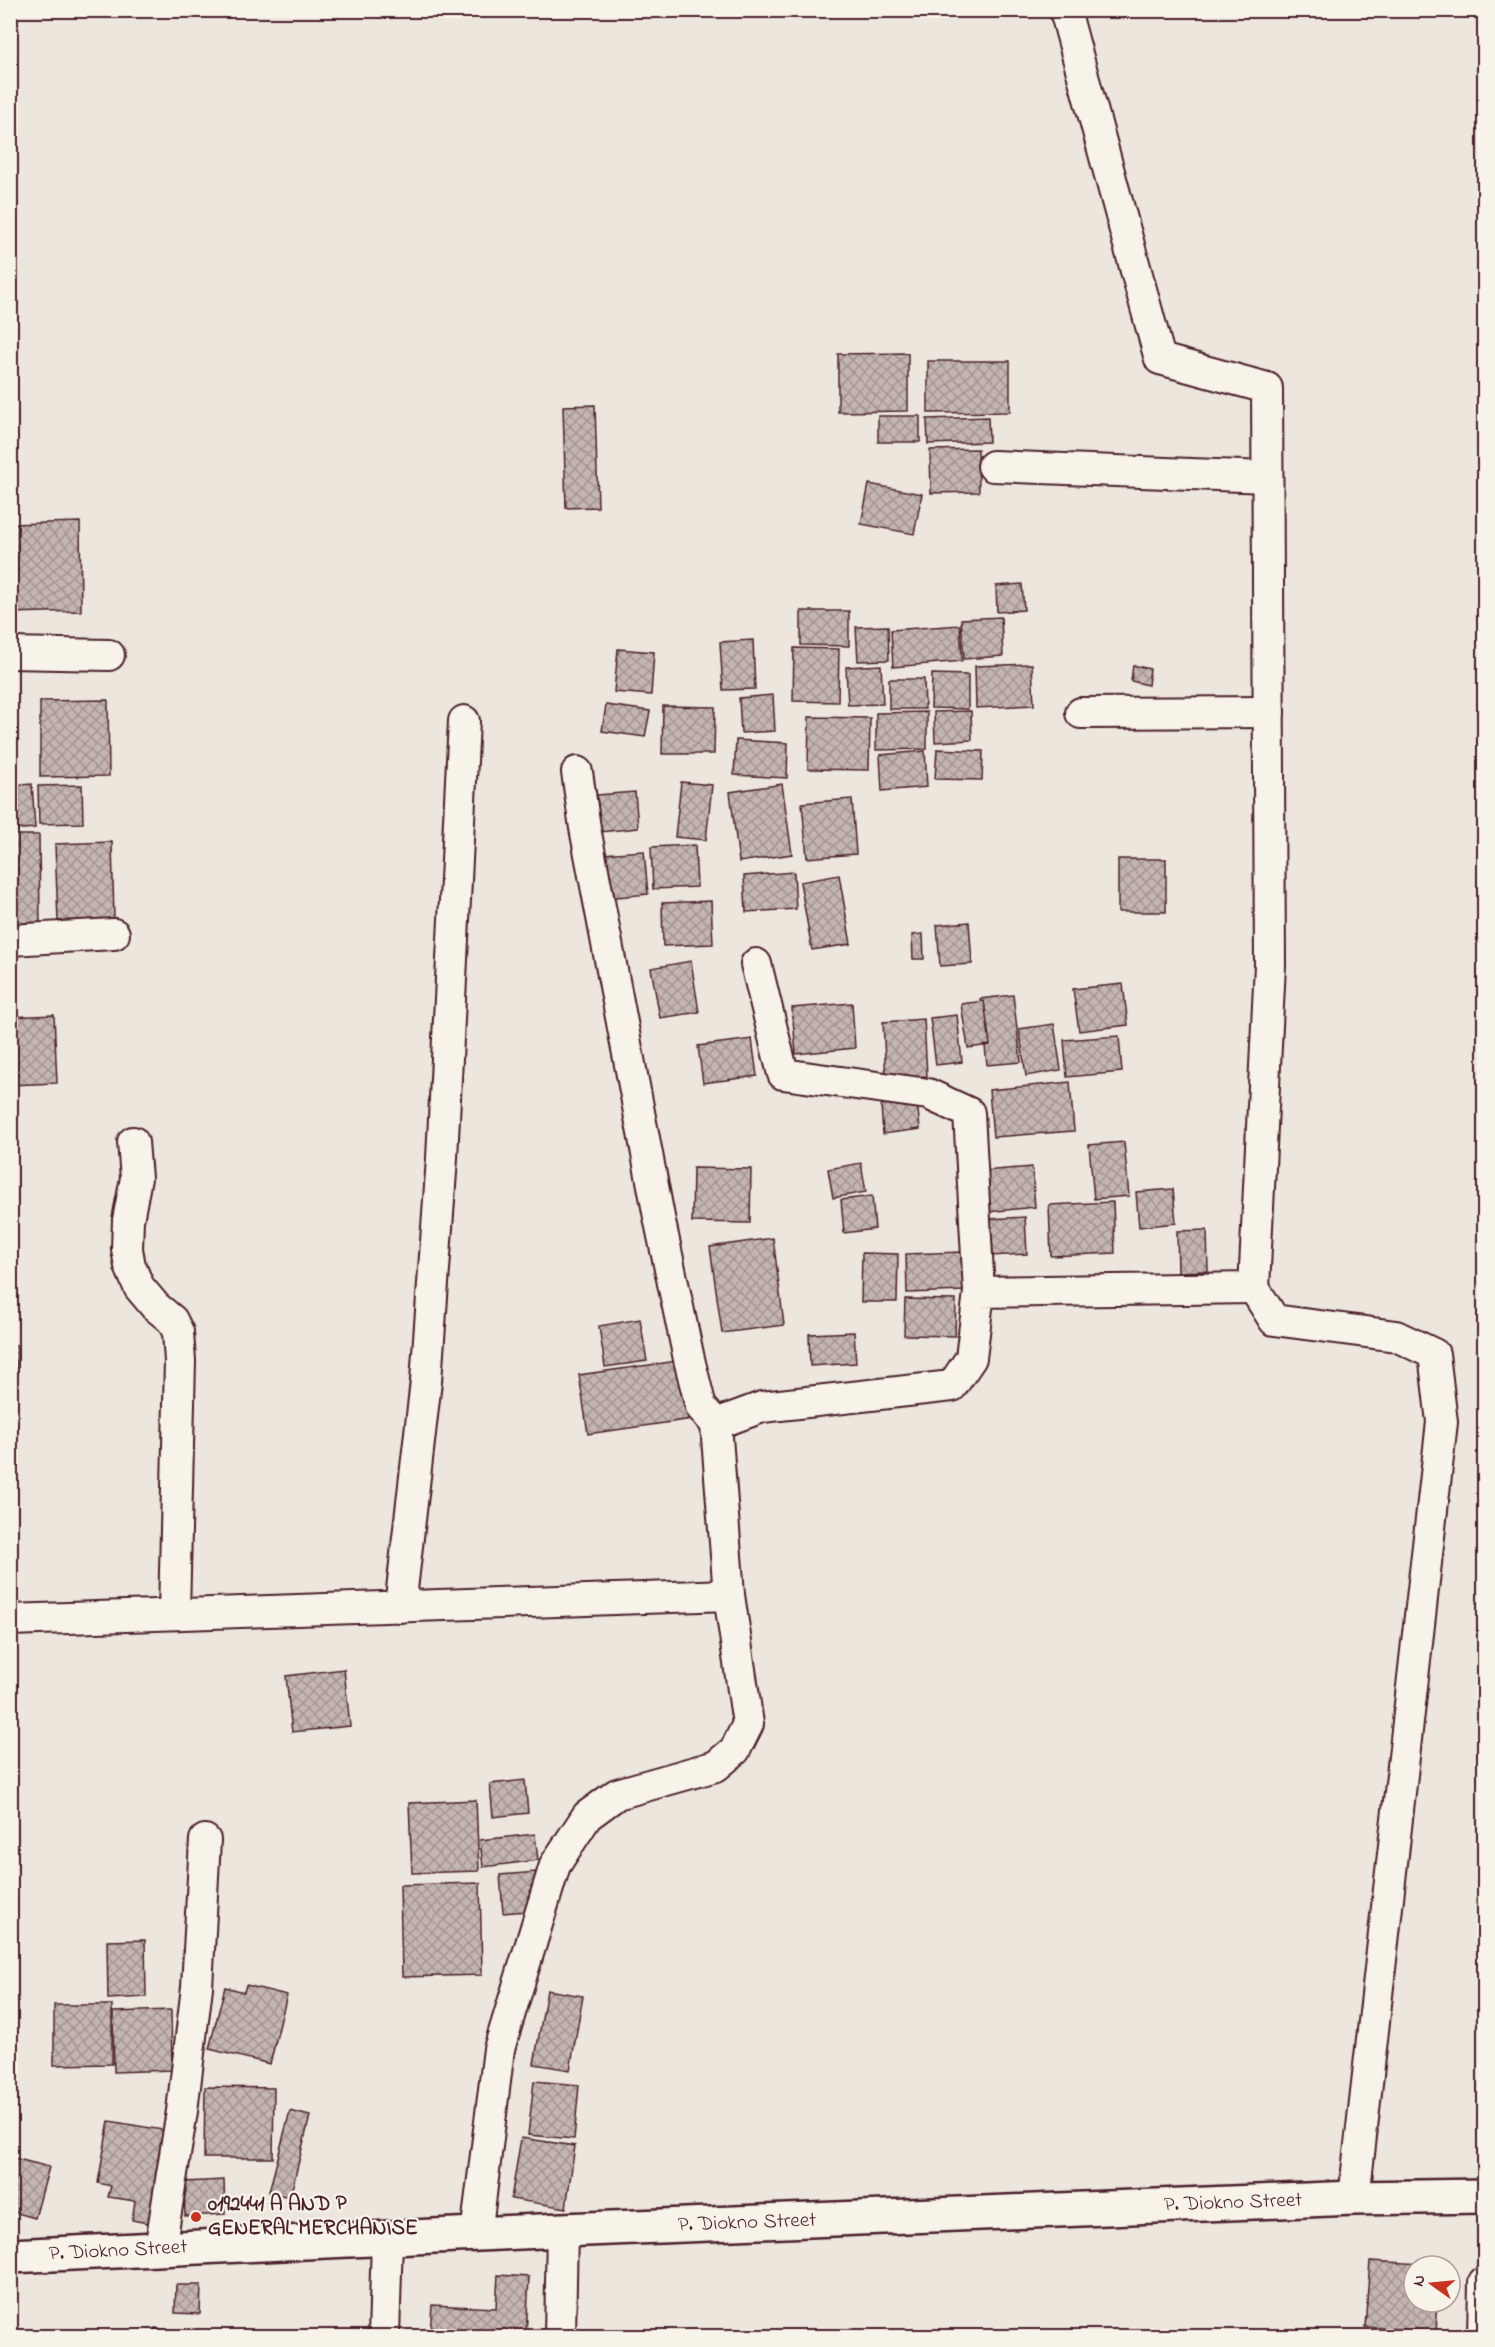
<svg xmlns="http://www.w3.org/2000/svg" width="1495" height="2347" font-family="'Indie Flower',sans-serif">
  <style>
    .building { fill: url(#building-cross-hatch); stroke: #4a1f2b; stroke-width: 1.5 }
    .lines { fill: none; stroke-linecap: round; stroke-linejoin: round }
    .minor-casing { stroke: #4a1f2b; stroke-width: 34 }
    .secondary-casing { stroke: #4a1f2b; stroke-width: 38 }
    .minor { stroke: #f7f3e8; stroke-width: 30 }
    .secondary { stroke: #f7f3e8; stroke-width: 33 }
    .poi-dot { fill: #c8321e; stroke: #f7f3e8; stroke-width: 2 }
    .labels { text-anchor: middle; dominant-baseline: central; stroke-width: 4.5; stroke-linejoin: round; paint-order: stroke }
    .street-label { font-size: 21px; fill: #4a1f2b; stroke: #f7f3e8 }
    .poi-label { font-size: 21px; font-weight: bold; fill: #4a1f2b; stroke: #f7f3e8; text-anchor: start }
  </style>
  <defs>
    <pattern id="building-cross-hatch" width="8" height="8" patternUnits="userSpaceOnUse" patternTransform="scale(1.5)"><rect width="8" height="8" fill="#c4b5b0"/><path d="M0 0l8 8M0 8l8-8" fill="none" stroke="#a1938f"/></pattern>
  </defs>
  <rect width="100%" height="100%" fill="#ece6dd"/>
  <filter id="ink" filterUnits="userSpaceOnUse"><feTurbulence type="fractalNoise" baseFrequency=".0167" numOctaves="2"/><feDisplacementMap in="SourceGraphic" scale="12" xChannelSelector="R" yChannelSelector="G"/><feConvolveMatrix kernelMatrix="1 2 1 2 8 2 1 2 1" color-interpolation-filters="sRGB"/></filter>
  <g filter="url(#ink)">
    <g class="building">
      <path d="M908 353V411L838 412V354Z"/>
      <path d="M928 361H1010V412L928 413Z"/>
      <path d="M595 405 598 507 566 508 563 406Z"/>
      <rect x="878" y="416" width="42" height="26"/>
      <path d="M988 417 989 442 928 444 927 419Z"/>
      <path d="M978 449 979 492 931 493 930 450Z"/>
      <path d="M869 484 922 494 914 534 861 524Z"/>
      <path d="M80 522 81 611 10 613V524Z"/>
      <path d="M1022 584 1024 610 997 612 996 586Z"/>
      <path d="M801 611H849V646L801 645Z"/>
      <path d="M1001 617 1003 656 964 659 961 619Z"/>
      <path d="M960 625 962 661 893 667 891 630Z"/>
      <path d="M888 626 889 660 858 661 856 627Z"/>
      <path d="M753 640 755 689 723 690 720 642Z"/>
      <path d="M794 648 839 649 838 702 793 701Z"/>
      <path d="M618 649 654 652 651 695 614 692Z"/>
      <path d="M1032 664 1034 705 976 708 975 666Z"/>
      <path d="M881 665 883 704 848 705 846 667Z"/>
      <path d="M1133 665 1150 669 1148 685 1131 681Z"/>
      <path d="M932 674 968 675V709L931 708Z"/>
      <path d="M889 679H924L925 709H889Z"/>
      <path d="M773 695 775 731 741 733 739 698Z"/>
      <path d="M108 700 109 776 40 777V701Z"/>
      <path d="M606 705 650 711 645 737 602 731Z"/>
      <path d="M663 706 715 707 714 754H662Z"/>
      <path d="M971 711 972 740 935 742 934 712Z"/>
      <path d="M927 712V749L876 750V713Z"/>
      <path d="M809 717 870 718 869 770 808 769Z"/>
      <path d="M736 740 788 743 787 778 734 775Z"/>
      <path d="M937 749 983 751 982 780 935 779Z"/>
      <path d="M925 751 927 787 882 791 880 755Z"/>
      <path d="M681 782 712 785 706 840 675 837Z"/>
      <path d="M32 784 35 828 10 830V786Z"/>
      <path d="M782 784 792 854 739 862 730 792Z"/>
      <path d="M82 785 83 823 39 824 38 786Z"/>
      <path d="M635 792 638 828 600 832 597 795Z"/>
      <path d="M852 799 856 854 807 858 802 803Z"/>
      <path d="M10 835H39L40 928 10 929Z"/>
      <path d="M112 842 114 919 58 921 55 844Z"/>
      <path d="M695 845 697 887 653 889 651 847Z"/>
      <path d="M644 851 648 894 606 898 602 854Z"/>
      <rect x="1118" y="859" width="48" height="53"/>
      <path d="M794 872 796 909 746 912 744 876Z"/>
      <path d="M839 875 851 944 812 950 800 882Z"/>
      <path d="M711 901 713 944 663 946 662 903Z"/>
      <path d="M969 922 972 964 940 966 937 925Z"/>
      <path d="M923 934 924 959H913L912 935Z"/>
      <path d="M691 961 699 1012 660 1018 651 968Z"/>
      <path d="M1123 984 1128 1025 1079 1031 1073 989Z"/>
      <path d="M1013 995 1021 1062 987 1065 980 999Z"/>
      <path d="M984 1001 990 1045 968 1048 961 1004Z"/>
      <path d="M852 1003 855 1048 796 1054 792 1008Z"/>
      <path d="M54 1015 57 1083 10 1085V1017Z"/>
      <path d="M957 1015 962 1062 936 1065 930 1018Z"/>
      <path d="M924 1019 927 1076 886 1079 883 1022Z"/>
      <path d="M1054 1024 1061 1070 1026 1076 1019 1029Z"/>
      <path d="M1119 1036 1122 1072 1067 1077 1064 1040Z"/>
      <path d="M752 1039 757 1076 703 1083 698 1046Z"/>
      <path d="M1070 1082 1074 1131 993 1137 989 1090Z"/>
      <path d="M917 1101 920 1129 883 1134 881 1105Z"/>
      <path d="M1124 1142 1129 1196 1094 1199 1089 1145Z"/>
      <path d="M861 1163 866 1192 833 1198 828 1169Z"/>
      <path d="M1032 1167 1035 1207 988 1212 984 1171Z"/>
      <path d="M693 1168 751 1169 750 1223 692 1222Z"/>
      <path d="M1173 1189 1176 1223 1139 1227 1136 1192Z"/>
      <path d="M872 1196 875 1229 844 1233 841 1200Z"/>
      <path d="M1113 1202 1115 1253 1051 1256 1049 1205Z"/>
      <path d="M1025 1217 1027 1254 990 1256 989 1219Z"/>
      <path d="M1207 1230 1208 1271 1178 1272 1177 1231Z"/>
      <path d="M773 1238 784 1325 722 1333 710 1247Z"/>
      <path d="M963 1252 965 1291 907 1293 906 1254Z"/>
      <path d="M862 1253 898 1254 897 1302H861Z"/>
      <path d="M905 1299 956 1300 955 1336 904 1335Z"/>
      <path d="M640 1319 647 1361 605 1367 599 1326Z"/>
      <path d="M854 1332 856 1363 810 1366 809 1334Z"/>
      <path d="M10 1345H17L15 1421H10Z"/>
      <path d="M684 1360 692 1419 588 1434 579 1375Z"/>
      <path d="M344 1669 350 1726 292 1732 286 1676Z"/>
      <path d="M525 1780 528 1813 493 1817 490 1784Z"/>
      <path d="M476 1800 479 1871 412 1873 409 1803Z"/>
      <path d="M535 1834 538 1860 483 1867 480 1840Z"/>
      <path d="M536 1872 539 1910 503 1913 500 1875Z"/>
      <path d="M480 1883 482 1975 402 1977 400 1885Z"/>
      <path d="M145 1940 146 1997 108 1999 107 1941Z"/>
      <path d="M246 1985 287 1995 270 2064 209 2049 225 1987 244 1992Z"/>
      <path d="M547 1990 583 1996 570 2070 534 2064Z"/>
      <path d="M54 2005H112V2064L54 2065Z"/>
      <path d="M171 2010 172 2070 114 2072 113 2012Z"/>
      <path d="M534 2081 579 2085 574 2139 528 2135Z"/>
      <path d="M205 2087 274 2088 273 2158H204Z"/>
      <path d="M290 2111 310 2116 290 2197 269 2192Z"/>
      <path d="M109 2121 169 2131 153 2224 132 2220 135 2201 108 2197 111 2186 98 2183Z"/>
      <path d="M521 2138 575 2146 566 2208 511 2199Z"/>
      <path d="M14 2158 49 2167 35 2218 10 2211V2169Z"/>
      <path d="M224 2180 225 2214 185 2216 184 2182Z"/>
      <path d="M1370 2261 1440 2265 1414 2266V2302H1438L1436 2332 1365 2327Z"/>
      <path d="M498 2275 529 2277 526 2336H430L432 2305 496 2308Z"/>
      <path d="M176 2285H201L200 2314 175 2313Z"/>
      <path d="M155 2328 194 2336H153Z"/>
    </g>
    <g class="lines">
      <g class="minor-casing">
        <g id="minor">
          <path d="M1065 10 1160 359 1267 388 1270 965 1254 1288 1274 1320 1396 1336 1434 1354 1442 1422 1354 2198"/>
          <path d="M993 466 1267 477"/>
          <path d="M10 653 109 655"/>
          <path d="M1081 713 1269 712"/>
          <path d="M577 772 585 828 659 1217 689 1359 701 1407 716 1424"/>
          <path d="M10 940 114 934"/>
          <path d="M756 964 783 1074 928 1094 969 1113 979 1292"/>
          <path d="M133 1142 136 1178 128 1220 127 1249 130 1266 139 1287 155 1306 172 1320 178 1332 180 1361 174 1614"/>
          <path d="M400 1607 426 1381 442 1158 464 721"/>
          <path d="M10 1620 729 1595"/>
          <path d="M476 2235 499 2049 555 1865 587 1816 617 1794 716 1766 735 1750 748 1724 729 1595 716 1424 762 1407 952 1386 971 1358 979 1292 1254 1288"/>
          <path d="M160 2249 182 2111 197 1987 205 1840"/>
          <path d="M384 2336 387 2239"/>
          <path d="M560 2336 562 2230"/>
          <path d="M1483 2336 1484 2282"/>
        </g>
      </g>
      <g class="secondary-casing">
        <path id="secondary" d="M10 2256 562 2230 1354 2198 1484 2196"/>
      </g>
      <use href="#minor" class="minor"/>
      <use href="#secondary" class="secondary"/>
    </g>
  </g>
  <circle class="poi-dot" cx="196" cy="2217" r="6"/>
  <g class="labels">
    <g class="street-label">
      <text transform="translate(1233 2203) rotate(-2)">P. Diokno Street</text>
      <text transform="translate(747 2223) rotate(-2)">P. Diokno Street</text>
      <text transform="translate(118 2251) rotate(-3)">P. Diokno Street</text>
    </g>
    <g class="poi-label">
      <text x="208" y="2205">0192441 A AND P<tspan x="208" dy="24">GENERAL MERCHANISE</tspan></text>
    </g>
  </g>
  <rect width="1495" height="2347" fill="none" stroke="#f7f3e8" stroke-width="36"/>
  <rect x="18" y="18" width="1459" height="2311" fill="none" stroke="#4a1f2b" stroke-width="2" filter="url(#ink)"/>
  <g transform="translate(1432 2284) rotate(285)"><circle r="28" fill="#f7f3e8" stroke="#b29e9c" stroke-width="1.5"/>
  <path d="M0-4.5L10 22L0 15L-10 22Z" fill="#c8321e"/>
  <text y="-9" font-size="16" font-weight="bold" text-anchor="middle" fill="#4a1f2b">N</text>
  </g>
</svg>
